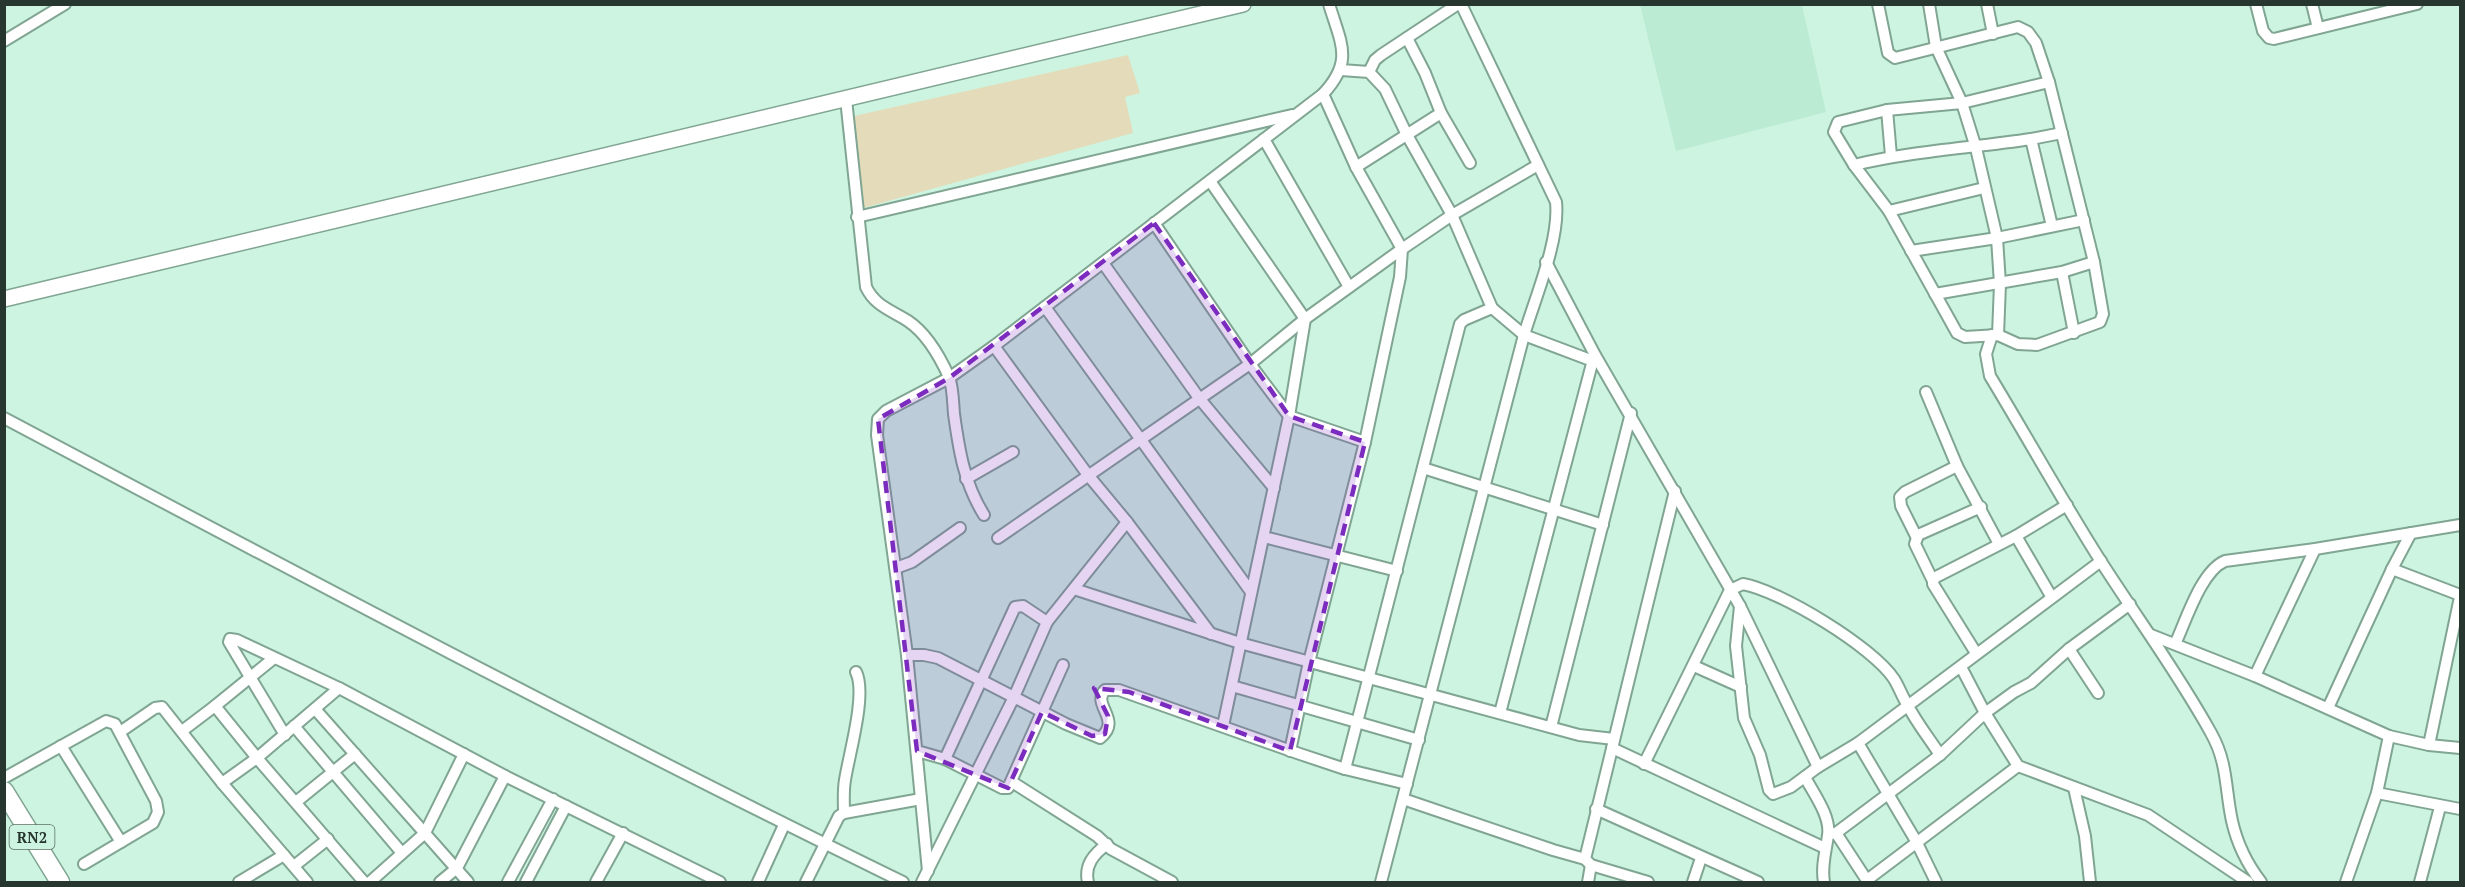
<svg xmlns="http://www.w3.org/2000/svg" width="2465" height="887" font-family="'PT Serif',serif">
  <style>
    .built { fill: #bbebd3 }
    .green { fill: #e4dbba }
    .lines { fill: none; stroke-linecap: round; stroke-linejoin: round }
    .street-casing { stroke: #80a592; stroke-width: 14 }
    .secondary-casing { stroke: #80a592; stroke-width: 18 }
    .highway-casing { stroke: #80a592; stroke-width: 21 }
    .street { stroke: #fff; stroke-width: 10 }
    .secondary { stroke: #fff; stroke-width: 15 }
    .highway { stroke: #fff; stroke-width: 18 }
    .marked { fill: #7b2cbf; fill-opacity: 0.2; stroke: #7b2cbf; stroke-width: 4.5; stroke-dasharray: 12 8; stroke-linejoin: round }
    .labels { text-anchor: middle; dominant-baseline: central; stroke-width: 5; stroke-linejoin: round; paint-order: stroke }
    .shield { fill: #cdf4e0; stroke: #596f64; stroke-width: 1.5 }
    .shield-label { font-size: 15px; font-weight: bold; fill: #27362f }
  </style>
  <rect width="100%" height="100%" fill="#cdf4e0"/>
  <path class="built" d="M1640 5H1802L1826 112 1676 151Z"/>
  <path class="green" d="M1128 55 1140 93 1125 97 1133 133 863 208 854 116Z"/>
  <g class="lines">
    <g class="street-casing">
      <g id="street">
        <path d="M1878 4 1888 53 1895 58 2018 27 2028 32 2036 43 2049 82 2094 262 2103 314 2100 322 2037 345 2018 344 1998 335 1965 337 1957 333 1889 211 1984 188"/>
        <path d="M1929 4 1936 47 1962 103 1976 148 1997 238 2000 284 1998 335"/>
        <path d="M1987 4 1993 34"/>
        <path d="M2256 4 2263 31 2269 38 2274 39 2417 4"/>
        <path d="M2312 4 2318 28"/>
        <path d="M4 41 65 4"/>
        <path d="M1341 70 1369 72 1385 89 1407 135 1452 215 1492 308"/>
        <path d="M1369 72 1375 60 1381 55 1458 4"/>
        <path d="M846 99 866 287C875 306 891 310 908 321 926 333 940 357 949 377 953 387 953 402 954 414 959 450 964 483 984 515"/>
        <path d="M1887 110 1891 156"/>
        <path d="M1441 113 1470 163"/>
        <path d="M1264 139 1349 287"/>
        <path d="M2031 139 2062 133"/>
        <path d="M1854 165C1912 151 1972 148 2031 139L2052 226"/>
        <path d="M1356 167 1441 113 1425 73 1407 38"/>
        <path d="M1210 181 1305 319 1289 416 1223 726"/>
        <path d="M1889 211 1854 165 1834 132 1838 122 1887 110 1962 103 2049 82"/>
        <path d="M857 217 1292 115"/>
        <path d="M1154 223 1250 364 1289 416 1365 442"/>
        <path d="M1911 251 1997 238 2084 220"/>
        <path d="M1546 262 1595 355 1740 606 1818 767"/>
        <path d="M1103 263 1199 398 1274 488"/>
        <path d="M2062 272 2074 333"/>
        <path d="M1935 294 2062 272 2094 262"/>
        <path d="M1045 307 1251 592"/>
        <path d="M1992 335 1986 354 1990 376C2027 437 2062 500 2100 560 2137 618 2178 673 2211 733 2228 763 2225 789 2232 821 2237 843 2247 864 2261 882"/>
        <path d="M994 346 1088 475 1127 522 1211 634"/>
        <path d="M1926 392 1957 466 1999 544"/>
        <path d="M4 418C302 576 600 734 903 882"/>
        <path d="M1423 468 1603 525"/>
        <path d="M966 479 1013 452"/>
        <path d="M2016 536 2051 596"/>
        <path d="M1264 537 1397 571"/>
        <path d="M998 538 1250 364 1305 319 1402 249 1452 215 1538 165"/>
        <path d="M1917 538 1901 506 1900 497 1905 492 1957 466"/>
        <path d="M896 568 912 562 960 528"/>
        <path d="M2392 569 2460 595"/>
        <path d="M1933 581 1915 544 1918 535 1981 507"/>
        <path d="M1074 589 1240 643 1579 735 1614 739"/>
        <path d="M1740 606 1736 646 1744 718 1760 755 1769 790 1773 794 1791 787 1818 767 1858 743 2101 561"/>
        <path d="M2151 635 2255 676 2389 736 2429 745 2460 748"/>
        <path d="M2175 644C2186 621 2201 571 2225 561L2315 549 2460 525"/>
        <path d="M2069 649 2098 693"/>
        <path d="M1976 653 1933 584 1934 578 2016 536 2067 505"/>
        <path d="M907 655H924L938 658 1066 724 1100 738C1123 720 1091 705 1105 690H1119L1297 753 1345 769 1407 784"/>
        <path d="M1694 666 1741 687"/>
        <path d="M1961 667 1985 713 2018 766 2148 815 2248 882"/>
        <path d="M2255 676 2315 549"/>
        <path d="M1232 686 1419 740"/>
        <path d="M215 706 257 758 364 882"/>
        <path d="M2328 708 2392 569 2411 533"/>
        <path d="M315 709 468 882"/>
        <path d="M1500 713 1594 356"/>
        <path d="M294 726 402 853"/>
        <path d="M1551 727 1631 413"/>
        <path d="M182 731 215 706 274 658"/>
        <path d="M120 732 155 708 162 707 222 783 307 882"/>
        <path d="M285 735 229 642 230 639 237 640 339 688 505 776 720 882"/>
        <path d="M1858 743 1916 841 1936 882"/>
        <path d="M2429 745 2460 597"/>
        <path d="M61 746 121 842"/>
        <path d="M1612 748 1825 848"/>
        <path d="M917 751 945 759 1015 607 1023 606 1047 622"/>
        <path d="M1290 751 1309 662 1365 442 1400 277 1402 249 1356 167 1323 94"/>
        <path d="M945 759 1002 788H1008L1063 665"/>
        <path d="M1644 764 1730 590 1743 584C1781 591 1873 647 1894 679 1899 687 1902 696 1907 704 1916 722 1929 738 1940 755"/>
        <path d="M1345 769 1460 324 1464 320 1492 308 1524 335 1593 361"/>
        <path d="M1805 777C1813 793 1831 816 1828 835 1826 851 1821 866 1824 882"/>
        <path d="M4 778 106 721 115 724 156 801 158 812 153 823 84 864"/>
        <path d="M1012 782 1097 836 1111 849 1172 882"/>
        <path d="M222 783 257 758 339 688"/>
        <path d="M2074 788 2085 836 2090 882"/>
        <path d="M2377 793 2460 809"/>
        <path d="M1403 799 1553 850 1585 859"/>
        <path d="M296 802 355 754"/>
        <path d="M1596 809 1758 882"/>
        <path d="M844 813C844 802 843 791 845 780 849 754 867 694 856 672"/>
        <path d="M1836 833 1868 882"/>
        <path d="M1829 834 1836 833 1940 755 1985 713 2014 692 2031 683 2069 649 2130 604"/>
        <path d="M294 866 328 839"/>
        <path d="M928 871 907 655 877 435 878 419 886 411 949 378 994 346 1323 94C1354 61 1341 44 1329 4"/>
        <path d="M1867 880 2018 766"/>
        <path d="M239 882 284 855"/>
        <path d="M370 882 425 833 464 754"/>
        <path d="M440 882 457 868 505 776"/>
        <path d="M508 882 553 799"/>
        <path d="M526 882 566 806"/>
        <path d="M596 882 623 833"/>
        <path d="M758 882 784 825"/>
        <path d="M806 882 839 816 844 813 921 799"/>
        <path d="M922 882 1014 697 1047 622 1127 522"/>
        <path d="M1088 882C1084 865 1094 854 1107 844"/>
        <path d="M1381 882 1524 335C1535 298 1560 240 1556 202L1461 4"/>
        <path d="M1588 882 1591 865"/>
        <path d="M1648 882 1591 865 1585 859 1675 491"/>
        <path d="M1693 882 1701 858"/>
        <path d="M2346 882 2377 793 2389 736"/>
        <path d="M2420 882 2440 807"/>
      </g>
    </g>
    <g class="secondary-casing">
      <path id="secondary" d="M4 299 1243 4"/>
    </g>
    <g class="highway-casing">
      <path id="highway" d="M4 791 60 882"/>
    </g>
    <use href="#street" class="street"/>
    <use href="#secondary" class="secondary"/>
    <use href="#highway" class="highway"/>
  </g>
  <path class="marked" d="M1154 223 1289 416 1365 442 1290 751 1129 692 1094 688 1108 716 1105 734 1092 736 1042 712 1008 788 917 751 878 419 949 378Z"/>
  <g class="labels">
    <rect class="shield" x="9.5" y="825" width="45" height="24" rx="4.5"/>
    <g class="shield-label">
      <text x="32" y="837">RN2</text>
    </g>
  </g>
  <rect width="2465" height="887" fill="none" stroke="#27362f" stroke-width="12"/>
</svg>
